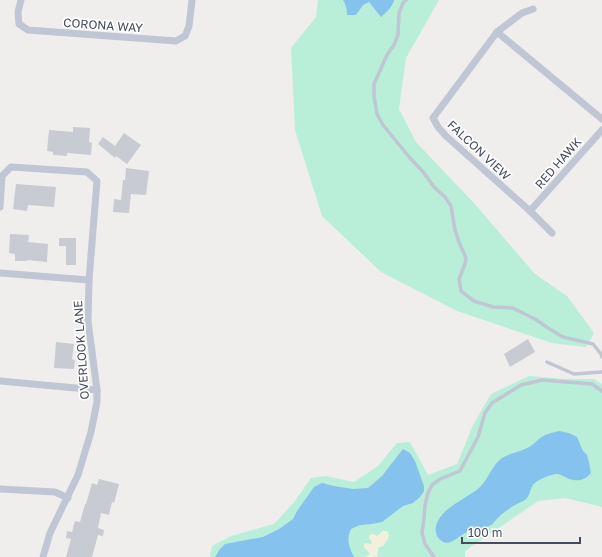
<svg xmlns="http://www.w3.org/2000/svg" width="602" height="557" font-family="'Golos Text',sans-serif">
  <style>
    .green { fill: #b9efd9 }
    .sand { fill: #f2f0dd }
    .water { fill: #85c2ee }
    .building { fill: #c9cbd3 }
    .lines { fill: none; stroke-linecap: round; stroke-linejoin: round }
    .lane { stroke: #c0c6d3; stroke-width: 3.5 }
    .street { stroke: #c0c6d3; stroke-width: 7 }
    .labels { text-anchor: middle; dominant-baseline: central; stroke-width: 3.5; stroke-linejoin: round; paint-order: stroke }
    .street-label { font-size: 12px; fill: #454c5b; stroke: #fff }
  </style>
  <rect width="100%" height="100%" fill="#f0eded"/>
  <g class="green">
    <path d="M318 0H439L406 58 399 109 416 142 473 202 535 274 567 296 594 333 586 347 552 343 457 311 381 272 322 216 295 130 291 48 316 17Z"/>
    <path d="M529 376 565 379H594L602 384V507L565 498 538 501 465 551V557H210L212 546 231 536 274 524 295 501 311 478 326 476 354 482 378 466 397 443 410 442 428 475 457 464 473 425 491 394Z"/>
  </g>
  <path class="sand" d="M383 531H387L389 534 388 539 383 546 378 548V551L377 557H366V556L370 554 364 547V544L366 543 371 544 372 542 369 538V536L371 534H374L377 536Z"/>
  <g class="water">
    <path d="M343 0H394V1C391 8 387 12 381 17L369 2 363 5 356 15H347C347 9 346 5 343 0Z"/>
    <path d="M559 431 569 433 577 437 583 451 587 455 589 462 591 473C585 480 579 482 569 479 565 477 562 475 558 474 553 473 540 479 536 482 530 486 531 493 527 498 522 503 514 504 509 509 504 512 499 516 495 521 495 521 492 525 491 525 487 528 473 530 468 532 457 535 448 552 437 536 435 531 435 526 438 521 446 505 467 499 480 487 489 478 492 465 502 458 510 453 519 452 527 448 532 446 535 442 539 439 545 434 551 433 559 431Z"/>
    <path d="M403 449 410 453 415 461 424 486V491L420 497 413 503 403 506 382 522 372 524 360 525 351 529C346 540 349 546 354 557H215L220 549 225 544 263 537 279 529 293 519 297 511 314 487 322 483 334 486 353 489 368 488 382 476 399 454Z"/>
  </g>
  <g class="building">
    <path d="M73 127 90 128 89 142 92 143 91 155 67 153V156L53 155V152L47 151 49 130 73 132Z"/>
    <path d="M124 133 141 145 127 164 116 156 115 158 98 144 103 137 115 146Z"/>
    <path d="M126 168 149 171 146 195 131 194 129 213 113 212 114 199 121 200 123 180H125Z"/>
    <path d="M16 184 56 187 54 207 28 205 27 211 13 209Z"/>
    <path d="M10 234 29 235 28 242 48 244 47 262 27 260V261H15V254L9 253Z"/>
    <path d="M59 238H76V265H66V246H59Z"/>
    <path d="M528 339 535 352 510 367 504 354Z"/>
    <path d="M56 342 74 344 72 359 75 360 74 369 54 368Z"/>
    <path d="M99 479 119 484 114 503 112 502 109 515 101 513 98 528 104 530 103 536 98 535 92 557H66L71 539 66 538 67 531 72 532 75 521 80 522 85 504H86L92 483 97 485Z"/>
  </g>
  <g class="lines">
    <g class="lane">
      <path d="M406 0 403 3 399 13 398 35 394 45 387 55 374 84V96L377 114 383 125 410 158 424 173 434 187 445 197 451 206 455 230 459 242 466 258 465 264 459 279 461 291 474 301 493 307 513 308 535 319 548 328 563 337 593 344 601 354 602 357"/>
      <path d="M547 362 574 374 602 372"/>
      <path d="M434 557 425 544 422 533 424 519 425 505 428 493 432 485 440 479 460 471 478 437 485 413 492 403 521 385 542 380 592 384 602 391"/>
    </g>
    <g class="street">
      <path d="M21 0 18 12 19 24 28 30 176 41 185 36 189 26 192 0"/>
      <path d="M533 9 522 13 497 32 433 118 438 127 446 136 530 211 552 233"/>
      <path d="M497 32 602 119"/>
      <path d="M0 207 2 176 11 167 87 172 97 181 89 280 88 321 97 390V402L91 432 78 475 50 533 43 557"/>
      <path d="M530 211 602 130"/>
      <path d="M0 273 89 280"/>
      <path d="M0 381 97 390"/>
      <path d="M0 489 55 492 68 498"/>
    </g>
  </g>
  <g class="labels">
    <g class="street-label">
      <text transform="translate(103 25) rotate(4)">CORONA WAY</text>
      <text transform="translate(479 150) rotate(43)">FALCON VIEW</text>
      <text transform="translate(558 163) rotate(-49)">RED HAWK</text>
      <text transform="translate(81 350) rotate(-94)">OVERLOOK LANE</text>
    </g>
  </g>
  <path d="M462 537v6h118v-6" fill="none" stroke="#454c5b" stroke-width="2"/>
  <text x="468" y="537" font-size="12" fill="#454c5b" stroke="#ffffff" stroke-width="3" paint-order="stroke">100 m</text>
</svg>
